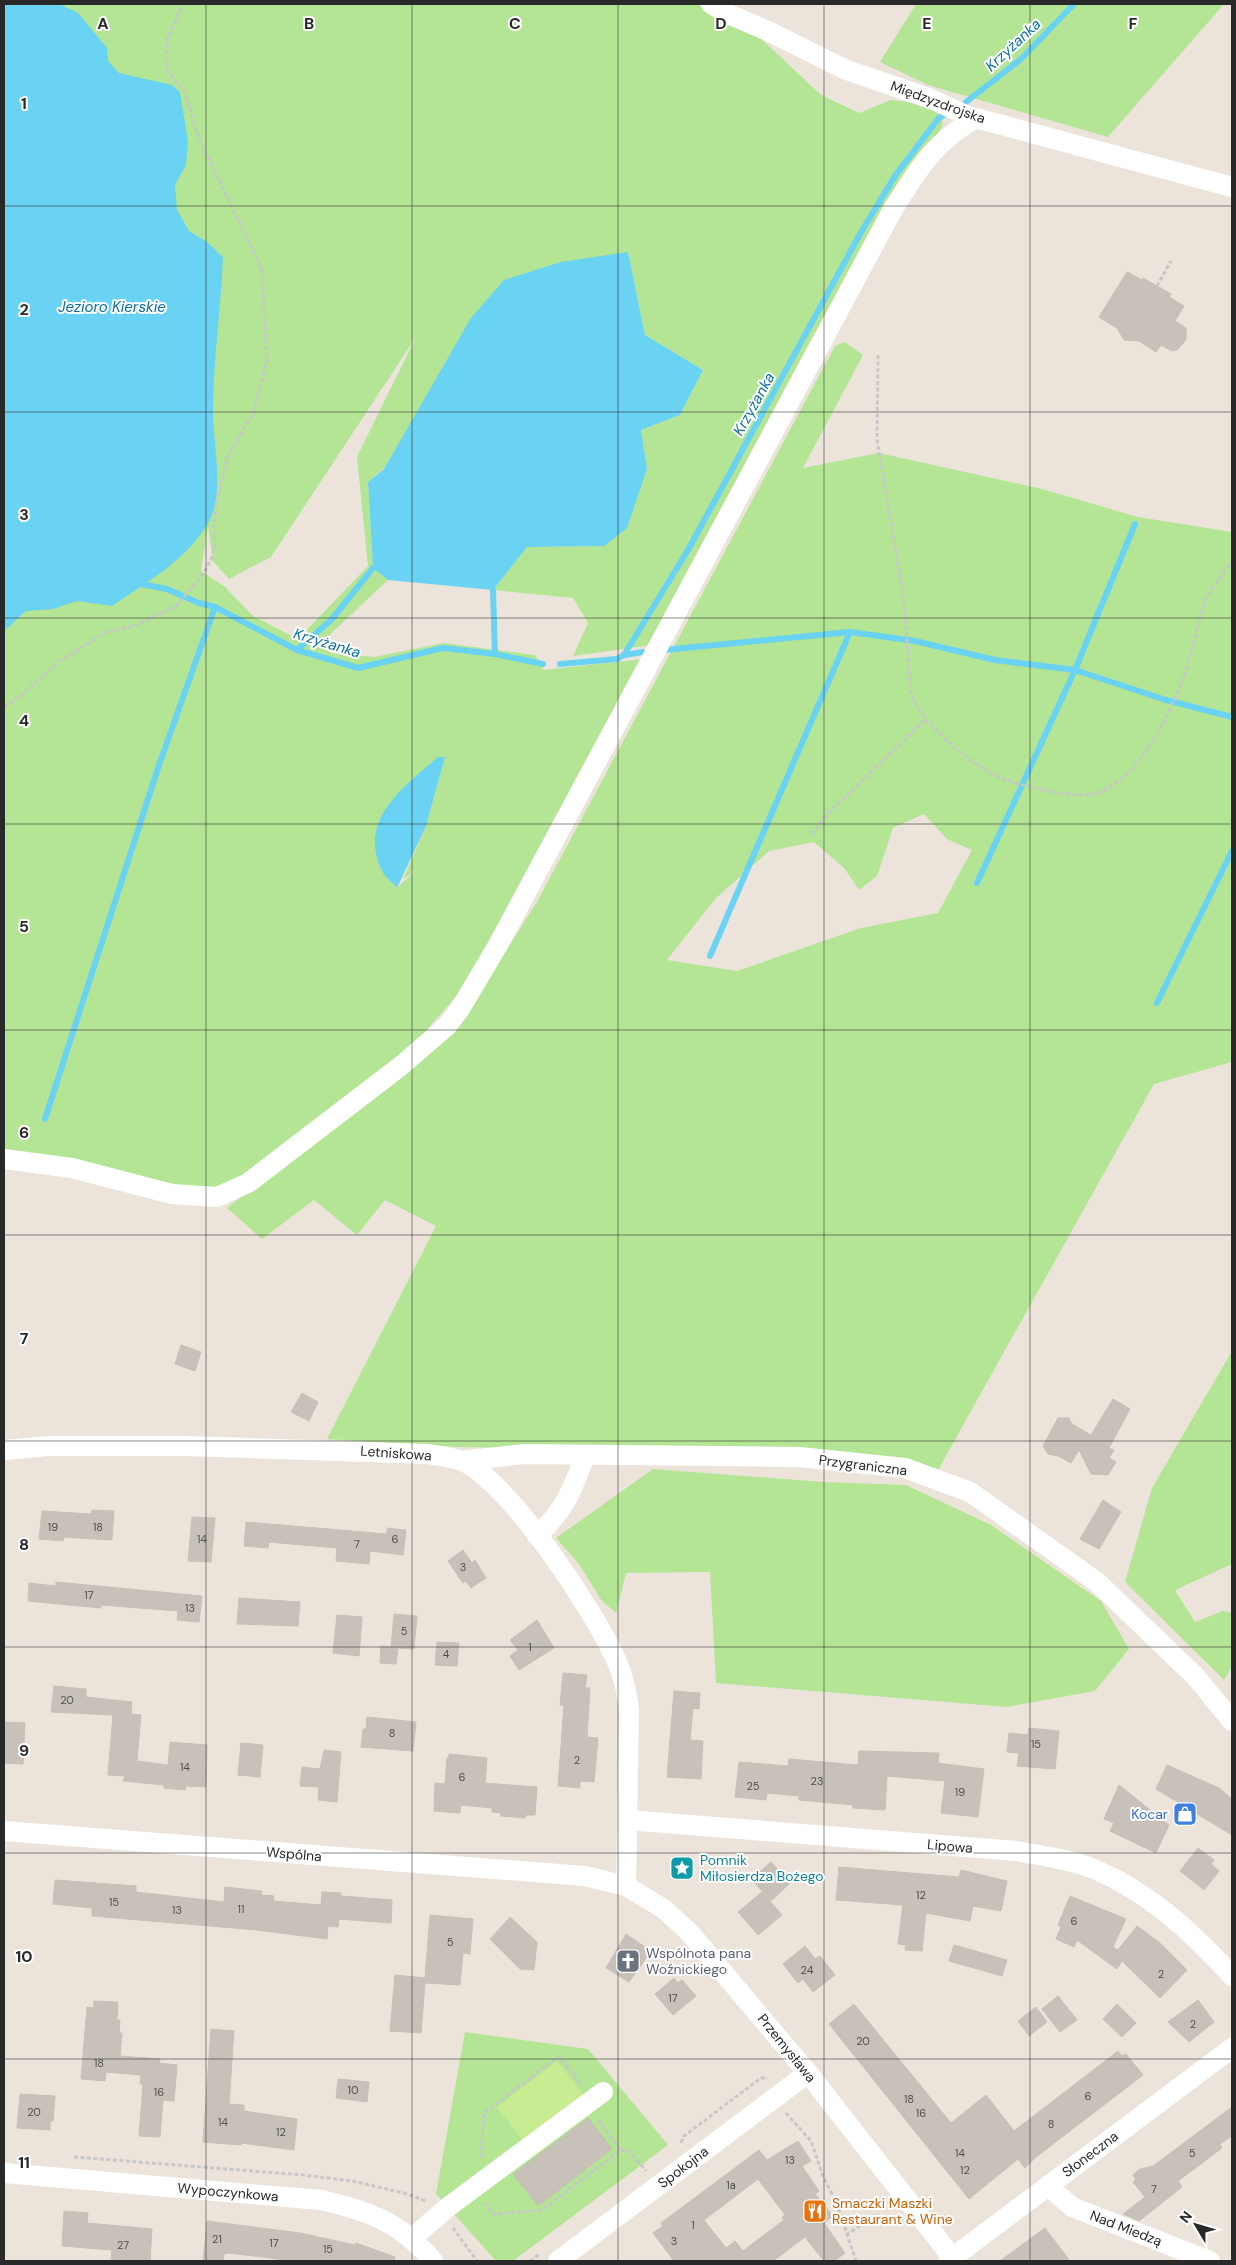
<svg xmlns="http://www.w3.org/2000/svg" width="1236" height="2265" font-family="'DM Sans',sans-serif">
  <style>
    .green { fill: #b3e595; fill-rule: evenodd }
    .pitch { fill: #c8ec91 }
    .water { fill: #6ad2f2 }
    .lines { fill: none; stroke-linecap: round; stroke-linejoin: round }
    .stream { stroke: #6ad2f2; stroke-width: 6 }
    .building { fill: #c7c1ba; stroke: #c7c0b4; fill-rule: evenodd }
    .path { stroke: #c7c7c7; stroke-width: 3; stroke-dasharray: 4 2.5; stroke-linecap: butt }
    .minor { stroke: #fff; stroke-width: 20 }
    .grid { fill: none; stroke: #292929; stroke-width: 1; stroke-opacity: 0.55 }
    .labels { text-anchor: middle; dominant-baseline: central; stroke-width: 4; stroke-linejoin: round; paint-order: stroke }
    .number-label { font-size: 11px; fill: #504f4d }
    .street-label { font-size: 14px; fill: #292929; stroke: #fff }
    .shop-label { font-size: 14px; fill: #366cbe; stroke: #fff; text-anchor: end }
    .culture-label { font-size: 14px; fill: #0d838f; stroke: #fff; text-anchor: start }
    .worship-label { font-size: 14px; fill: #5b616d; stroke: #fff; text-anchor: start }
    .food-label { font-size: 14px; fill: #c56008; stroke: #fff; text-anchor: start }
    .water-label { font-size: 15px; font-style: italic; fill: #0a6f9d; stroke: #fff }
    .grid-label { font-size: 16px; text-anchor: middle; font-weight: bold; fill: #292929; stroke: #fff; stroke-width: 4; stroke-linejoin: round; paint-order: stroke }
  </style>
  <rect width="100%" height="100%" fill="#ece4db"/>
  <g class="green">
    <path d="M4 4H698L713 15 752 30 821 95 859 113 891 100 923 104 943 115 942 127C829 290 743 470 652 645L573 656 588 623 573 598 493 590 527 547 604 546 647 469 641 430 680 415 703 370 645 335 628 252 368 482 373 568 388 580 323 641 330 653 374 657 444 643 535 655 544 670 643 659 513 903 464 987 412 1047 246 1176 218 1191 173 1189 4 1151V631L26 611ZM416 337 357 457 368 566 298 639 253 616 225 587 201 571 208 526 213 561 229 579 271 557ZM445 757 426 826 403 879 416 870 397 888 382 871Z"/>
    <path d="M916 4H1224L1108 137 928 85 880 62Z"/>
    <path d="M845 342 863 355 803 468 879 453 1042 489 1138 517 1232 532V1062L1154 1084 938 1470 788 1451 458 1447 327 1439 436 1226 385 1200 357 1235 314 1200 262 1239 227 1208 340 1119 491 974 537 902 835 346ZM924 814 947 839 972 850 938 913 861 928 737 971 667 960 716 898 769 851 814 842 844 868 859 890 877 876 893 828Z"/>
    <path d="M1232 1351V1564L1175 1590 1195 1622 1223 1611 1232 1613V1666L1224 1680 1125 1582 1152 1488Z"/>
    <path d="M653 1469 825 1482 906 1485 991 1525 1101 1601 1129 1649 1095 1691 1007 1707 716 1683 710 1572 626 1573 616 1613 602 1601 579 1564 556 1538Z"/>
    <path d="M465 2032 588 2049 668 2145 513 2261H496L436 2194Z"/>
  </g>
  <path class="pitch" d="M557 2061 584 2096 524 2142 497 2107Z"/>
  <g class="water">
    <path d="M4 4H59L78 13 107 48 108 61 119 73 172 85 180 92 188 142 186 165 175 185 177 210 189 231 207 242 223 257C221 309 213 361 213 413 213 447 226 494 207 525 184 562 147 582 112 606L77 601 53 609 26 611 4 631Z"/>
    <path d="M628 252 645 335 703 370 680 415 641 430 647 469 627 528 604 546 527 547 493 590 388 580 373 568 368 482 384 469 471 318 504 280 561 262Z"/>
    <path d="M438 757H445L426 826 397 888C393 883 385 877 382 871 357 819 404 787 438 757Z"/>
  </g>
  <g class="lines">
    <g class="stream">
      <path d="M966 102 1021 59 1074 4"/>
      <path d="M135 583 167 589 199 603 215 607 297 650 358 668 443 648 495 654 543 664"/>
      <path d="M493 590 495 654"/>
      <path d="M297 650 332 619 373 568"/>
      <path d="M664 650 850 632 915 641 995 660 1075 670 1166 700 1232 717"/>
      <path d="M624 655 643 652"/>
      <path d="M560 664 617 659 624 655 688 550 860 234 895 176 938 119 945 114"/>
      <path d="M977 883 1075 670 1135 524"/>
      <path d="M710 956 850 632"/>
      <path d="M1157 1003 1232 851"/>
      <path d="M45 1119 158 768 215 607"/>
    </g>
  </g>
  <g class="building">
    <path d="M1127 272 1142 280 1143 278 1171 294 1169 297 1184 306 1175 321 1186 328V340L1177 350 1172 351 1161 345 1156 352 1139 341 1124 340 1117 328 1099 317Z"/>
    <path d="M181 1345 201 1352 195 1371 175 1364Z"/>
    <path d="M302 1393 318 1402 309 1421 291 1412Z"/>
    <path d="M1113 1399 1130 1409 1109 1448 1114 1450 1109 1458 1116 1462 1108 1475 1091 1474 1079 1450 1071 1463 1058 1456 1048 1454 1043 1446 1058 1418H1069L1072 1424 1091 1435Z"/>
    <path d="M1103 1500 1121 1512 1099 1549 1080 1539Z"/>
    <path d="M92 1510 114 1511 112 1540 64 1537 63 1541 39 1539 42 1511 91 1514Z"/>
    <path d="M192 1517 215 1518 211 1562 188 1561Z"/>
    <path d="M246 1522 387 1534V1528L406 1530 403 1555 370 1551 369 1564 336 1561 337 1548 269 1542 268 1548 244 1546Z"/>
    <path d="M463 1550 472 1563 475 1560 486 1578 471 1588 466 1581 463 1583 448 1561Z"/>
    <path d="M56 1582 202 1596 199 1622 177 1620 178 1611 101 1605V1608L28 1601 29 1583 56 1586Z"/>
    <path d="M239 1598 300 1602 298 1626 237 1624Z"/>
    <path d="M394 1614 417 1616 414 1649 398 1648 396 1664 380 1663 381 1646 395 1648 391 1647Z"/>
    <path d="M337 1615 362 1617 359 1656 333 1653Z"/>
    <path d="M537 1620 554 1648 519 1670 510 1656 518 1650 510 1640Z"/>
    <path d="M437 1642 459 1643 457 1666 435 1665Z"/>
    <path d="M563 1673 587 1675 585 1688H590L587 1737 598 1738 594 1782 580 1781V1788L558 1786 564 1705H560Z"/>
    <path d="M54 1686 86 1689V1697L132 1702 131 1714 141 1715 137 1761 168 1765 170 1742 207 1745 206 1787 186 1786 185 1790 164 1788V1785L123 1781 125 1776 108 1775 113 1715 51 1712Z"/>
    <path d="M674 1691 700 1693 699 1709 693 1708 690 1740 703 1741 701 1779 667 1777Z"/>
    <path d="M367 1717 416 1722 413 1751 361 1747 363 1729H366Z"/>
    <path d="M4 1722 25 1723 23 1764 4 1763Z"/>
    <path d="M1029 1728 1059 1731 1055 1769 1017 1766 1019 1753 1007 1752 1009 1733 1028 1735Z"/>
    <path d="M241 1743 263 1745 260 1777 238 1775Z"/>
    <path d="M324 1750 341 1752 337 1802 318 1800 319 1787 300 1786 302 1767 320 1769Z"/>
    <path d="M859 1751 939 1753 938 1763 984 1769 978 1817 941 1813 945 1781 887 1776 885 1810 853 1808V1805L799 1800V1796L767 1793 766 1800 735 1797 739 1762 788 1766 789 1759 858 1765Z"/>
    <path d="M449 1754 487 1758 485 1783 537 1787 535 1815H526L525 1818 501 1816V1813L492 1812V1808L461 1805 460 1813 434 1811 435 1783 445 1784 447 1758H449Z"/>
    <path d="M1167 1765 1219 1788 1232 1799V1835L1156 1789Z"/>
    <path d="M1119 1785 1169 1825 1156 1853 1110 1831 1114 1823 1104 1819Z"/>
    <path d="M1198 1848 1214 1860 1211 1864 1219 1871 1204 1890 1180 1871Z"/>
    <path d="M771 1862 790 1883 771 1901 751 1879Z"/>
    <path d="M839 1867 959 1877 961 1870 1007 1881 1001 1911 973 1906 970 1921 926 1913 922 1951 905 1950 906 1945 898 1944 903 1905 836 1900Z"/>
    <path d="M55 1880 136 1886V1892L224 1902 225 1887 262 1891 261 1895 274 1896 273 1901 321 1905 322 1892 341 1893V1896L392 1900 391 1923 339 1919 338 1927 328 1926 327 1939 257 1930 92 1916V1908L53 1904Z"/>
    <path d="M762 1892 782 1915 758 1935 738 1912Z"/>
    <path d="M1070 1896 1126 1919 1113 1947 1118 1950 1137 1926 1160 1943 1187 1970 1160 1998 1122 1961 1117 1969 1077 1940 1074 1947 1056 1939 1061 1927 1058 1925Z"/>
    <path d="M430 1915 473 1919 470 1954 463 1953 460 1985 425 1983 421 2033 390 2031 395 1975 425 1978Z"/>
    <path d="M510 1917 537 1942 534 1970 520 1969 490 1939Z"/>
    <path d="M626 1934 651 1951 629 1982 606 1968Z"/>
    <path d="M954 1945 1007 1960 1002 1976 949 1961Z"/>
    <path d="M805 1946 815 1959 820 1956 835 1975 813 1992 803 1979 798 1983 783 1964Z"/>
    <path d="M674 1978 678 1983 682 1980 696 1996 673 2015 655 1994Z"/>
    <path d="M1058 1996 1077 2020 1060 2032 1042 2009Z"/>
    <path d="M1198 2000 1214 2022 1189 2042 1168 2022Z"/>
    <path d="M94 2001 118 2002 117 2020H120L119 2033H122L120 2056 160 2059 159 2063 177 2065 174 2101 163 2100 160 2137 139 2136 143 2084H140L141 2075 106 2072 105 2081 81 2079 87 2007 94 2008Z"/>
    <path d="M854 2004 951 2123 986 2095 1014 2131 1118 2051 1122 2056 1126 2054 1143 2075 1036 2157 1025 2168 1018 2159 969 2199 829 2024Z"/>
    <path d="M1117 2004 1136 2023 1122 2037 1103 2019Z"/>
    <path d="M1036 2007 1047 2022 1029 2036 1018 2021Z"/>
    <path d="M211 2029 234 2031 229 2104 244 2105V2111L297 2119 294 2150 241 2143V2145L203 2142Z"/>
    <path d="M338 2079 369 2082 367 2102 336 2098Z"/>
    <path d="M20 2094 55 2096 53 2121H50V2130L17 2128Z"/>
    <path d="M1232 2107V2136L1220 2144 1222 2148 1178 2181 1182 2187 1139 2221 1123 2214 1145 2197 1133 2182 1136 2180 1133 2175 1140 2169 1153 2166Z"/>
    <path d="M588 2118 612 2149 538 2206 513 2174Z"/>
    <path d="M798 2141 811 2161 802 2166 819 2191 815 2194 833 2216 824 2223 845 2253 834 2261H824L805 2237 773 2261H674L653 2233 663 2226 661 2223 759 2150 767 2160ZM758 2179 785 2215 782 2217 784 2220 743 2251 735 2241 726 2248 704 2220Z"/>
    <path d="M64 2211 88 2213 87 2223 152 2229 150 2261H111L112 2250 62 2246Z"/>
    <path d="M207 2221 300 2233 355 2245 356 2243 395 2257 394 2261H278L279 2259 228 2253 224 2254 223 2261H203Z"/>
    <path d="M1045 2228 1070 2261H1000Z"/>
  </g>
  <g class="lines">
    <g class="path">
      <path d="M1157 286 1171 261"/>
      <path d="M878 355 877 440 904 600 911 693C921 724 975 770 1007 780 1028 787 1071 798 1092 794 1139 785 1175 705 1188 664 1194 643 1198 622 1205 602 1211 587 1223 574 1232 561"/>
      <path d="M4 707 22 695 60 661 106 632 137 625 176 606 201 577 211 560 215 547 214 523 218 495 228 456 253 413 267 361 262 270 199 138 184 91 167 71V39L183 4"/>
      <path d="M812 834 830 812 926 719"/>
      <path d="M786 2113 811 2141 823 2176 837 2204 856 2261"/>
      <path d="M681 2143 684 2136 761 2078H768"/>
      <path d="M621 2150 630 2152 646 2171"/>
      <path d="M74 2157 304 2175 352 2181 404 2193 426 2201"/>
      <path d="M481 2157 484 2113 559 2056 581 2085"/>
      <path d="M484 2203 494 2214 542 2210 621 2150 598 2120"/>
      <path d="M453 2228 477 2261"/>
      <path d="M846 2235 879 2213"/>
      <path d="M530 2261 540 2254"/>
    </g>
    <g class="minor">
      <path d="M711 4 728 14 768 31 844 69 931 99 968 116 1232 187"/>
      <path d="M4 1159 72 1168 172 1194 217 1197 248 1183 402 1065 447 1026 460 1009 498 945 893 209C920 167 931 145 976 118"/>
      <path d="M4 1450 49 1446H185L428 1454C439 1456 452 1457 462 1461 509 1481 596 1613 617 1662 624 1677 627 1693 629 1710L626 1886"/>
      <path d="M462 1461 524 1454 800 1457 905 1468 970 1492 1097 1582 1195 1676 1232 1721"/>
      <path d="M537 1536C565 1510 572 1490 585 1456"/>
      <path d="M628 1820 1016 1851C1042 1856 1069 1859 1094 1869 1149 1892 1193 1933 1232 1976"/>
      <path d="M4 1831 585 1876 626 1886 664 1909 689 1932 808 2073 955 2261"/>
      <path d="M4 2173 321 2200C368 2211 401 2222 433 2261"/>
      <path d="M1048 2186 1072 2207 1210 2261"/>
      <path d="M411 2239 448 2207 603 2092"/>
      <path d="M558 2261 808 2073"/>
      <path d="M948 2261 1232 2048"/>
    </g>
  </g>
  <path class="grid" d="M206 4V2261M412 4V2261M618 4V2261M824 4V2261M1030 4V2261M4 206H1232M4 412H1232M4 618H1232M4 824H1232M4 1030H1232M4 1235H1232M4 1441H1232M4 1647H1232M4 1853H1232M4 2059H1232"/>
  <defs>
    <g id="shop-square" transform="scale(1.25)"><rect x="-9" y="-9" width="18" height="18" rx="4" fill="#3f7fe0" stroke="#fff"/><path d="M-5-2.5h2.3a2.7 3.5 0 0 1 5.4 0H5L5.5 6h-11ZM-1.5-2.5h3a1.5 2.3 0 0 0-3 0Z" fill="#fff"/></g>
    <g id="sight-square" transform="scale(1.25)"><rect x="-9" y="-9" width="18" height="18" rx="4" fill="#0f9aa8" stroke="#fff"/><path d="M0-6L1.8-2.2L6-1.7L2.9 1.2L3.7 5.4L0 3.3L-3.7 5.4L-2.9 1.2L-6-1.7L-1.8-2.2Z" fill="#fff"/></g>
    <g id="church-square" transform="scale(1.25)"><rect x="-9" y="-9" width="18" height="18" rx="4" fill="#6b7280" stroke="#fff"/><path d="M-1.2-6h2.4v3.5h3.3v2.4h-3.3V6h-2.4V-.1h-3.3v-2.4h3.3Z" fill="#fff"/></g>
    <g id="restaurant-square" transform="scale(1.25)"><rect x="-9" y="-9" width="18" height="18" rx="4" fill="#e8710a" stroke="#fff"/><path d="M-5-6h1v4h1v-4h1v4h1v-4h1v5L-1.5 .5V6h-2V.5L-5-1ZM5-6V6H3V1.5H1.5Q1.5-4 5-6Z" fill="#fff"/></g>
  </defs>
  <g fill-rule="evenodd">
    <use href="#shop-square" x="1185" y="1814"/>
    <use href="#sight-square" x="682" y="1868"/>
    <use href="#church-square" x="628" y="1961"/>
    <use href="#restaurant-square" x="815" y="2211"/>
  </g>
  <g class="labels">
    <g class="number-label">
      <text x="53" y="1527">19</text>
      <text x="98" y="1527">18</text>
      <text x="202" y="1539">14</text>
      <text x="395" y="1539">6</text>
      <text x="357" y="1544">7</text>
      <text x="463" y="1567">3</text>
      <text x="89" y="1595">17</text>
      <text x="190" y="1608">13</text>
      <text x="404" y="1631">5</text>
      <text x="530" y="1647">1</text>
      <text x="446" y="1654">4</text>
      <text x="67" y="1700">20</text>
      <text x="392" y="1733">8</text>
      <text x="1036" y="1744">15</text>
      <text x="577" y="1760">2</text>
      <text x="185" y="1767">14</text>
      <text x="462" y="1777">6</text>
      <text x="817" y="1781">23</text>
      <text x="753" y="1786">25</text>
      <text x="960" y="1792">19</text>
      <text x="921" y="1895">12</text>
      <text x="114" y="1902">15</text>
      <text x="241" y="1909">11</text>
      <text x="177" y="1910">13</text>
      <text x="1074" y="1921">6</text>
      <text x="450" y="1942">5</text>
      <text x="807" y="1970">24</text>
      <text x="1161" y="1974">2</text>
      <text x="673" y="1998">17</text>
      <text x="1193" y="2024">2</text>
      <text x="863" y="2041">20</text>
      <text x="99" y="2063">18</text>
      <text x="353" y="2090">10</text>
      <text x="159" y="2092">16</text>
      <text x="1088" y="2096">6</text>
      <text x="909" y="2099">18</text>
      <text x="34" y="2112">20</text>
      <text x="921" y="2113">16</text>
      <text x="223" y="2122">14</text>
      <text x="1051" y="2124">8</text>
      <text x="281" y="2132">12</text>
      <text x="960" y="2153">14</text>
      <text x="1192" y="2153">5</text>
      <text x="790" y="2160">13</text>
      <text x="965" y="2170">12</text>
      <text x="731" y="2185">1a</text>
      <text x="1154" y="2189">7</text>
      <text x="693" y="2225">1</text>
      <text x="217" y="2239">21</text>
      <text x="674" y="2241">3</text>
      <text x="274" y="2243">17</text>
      <text x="123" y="2245">27</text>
      <text x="328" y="2249">15</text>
    </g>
    <g class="street-label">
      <text transform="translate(938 102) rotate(20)">Międzyzdrojska</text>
      <text transform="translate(396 1453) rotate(4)">Letniskowa</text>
      <text transform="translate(863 1465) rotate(7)">Przygraniczna</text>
      <text transform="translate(950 1846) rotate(5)">Lipowa</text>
      <text transform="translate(294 1854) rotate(5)">Wspólna</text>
      <text transform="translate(787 2048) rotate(51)">Przemysława</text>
      <text transform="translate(1090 2154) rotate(-37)">Słoneczna</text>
      <text transform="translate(683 2167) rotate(-37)">Spokojna</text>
      <text transform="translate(228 2192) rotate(5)">Wypoczynkowa</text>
      <text transform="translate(1126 2228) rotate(21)">Nad Miedzą</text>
    </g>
    <g class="shop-label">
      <text x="1168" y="1814">Kocar</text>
    </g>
    <g class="culture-label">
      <text x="700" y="1860">Pomnik<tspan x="700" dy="16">Miłosierdza Bożego</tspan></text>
    </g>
    <g class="worship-label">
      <text x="646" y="1953">Wspólnota pana<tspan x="646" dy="16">Woźnickiego</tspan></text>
    </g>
    <g class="food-label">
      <text x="832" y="2203">Smaczki Maszki<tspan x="832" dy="16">Restaurant &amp; Wine</tspan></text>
    </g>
    <g class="water-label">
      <text transform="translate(1013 45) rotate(-43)">Krzyżanka</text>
      <text x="112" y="307">Jezioro Kierskie</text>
      <text transform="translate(754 404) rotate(-61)">Krzyżanka</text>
      <text transform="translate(327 643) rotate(17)">Krzyżanka</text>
    </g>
  </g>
  <g class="grid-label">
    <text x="103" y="29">A</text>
    <text x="309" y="29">B</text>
    <text x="515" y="29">C</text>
    <text x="721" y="29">D</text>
    <text x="927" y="29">E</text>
    <text x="1133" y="29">F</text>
    <text x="24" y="109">1</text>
    <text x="24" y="315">2</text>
    <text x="24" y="520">3</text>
    <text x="24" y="726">4</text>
    <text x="24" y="932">5</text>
    <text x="24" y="1138">6</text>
    <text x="24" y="1344">7</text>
    <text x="24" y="1550">8</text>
    <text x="24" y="1756">9</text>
    <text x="24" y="1962">10</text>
    <text x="24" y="2168">11</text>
  </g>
  <rect width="1236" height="2265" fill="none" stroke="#292929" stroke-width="10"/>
  <g transform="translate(1196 2225) rotate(308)" stroke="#ffffff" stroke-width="4" paint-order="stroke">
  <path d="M0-4L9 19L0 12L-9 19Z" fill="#292929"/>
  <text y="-8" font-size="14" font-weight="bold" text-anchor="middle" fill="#292929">N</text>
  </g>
</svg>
